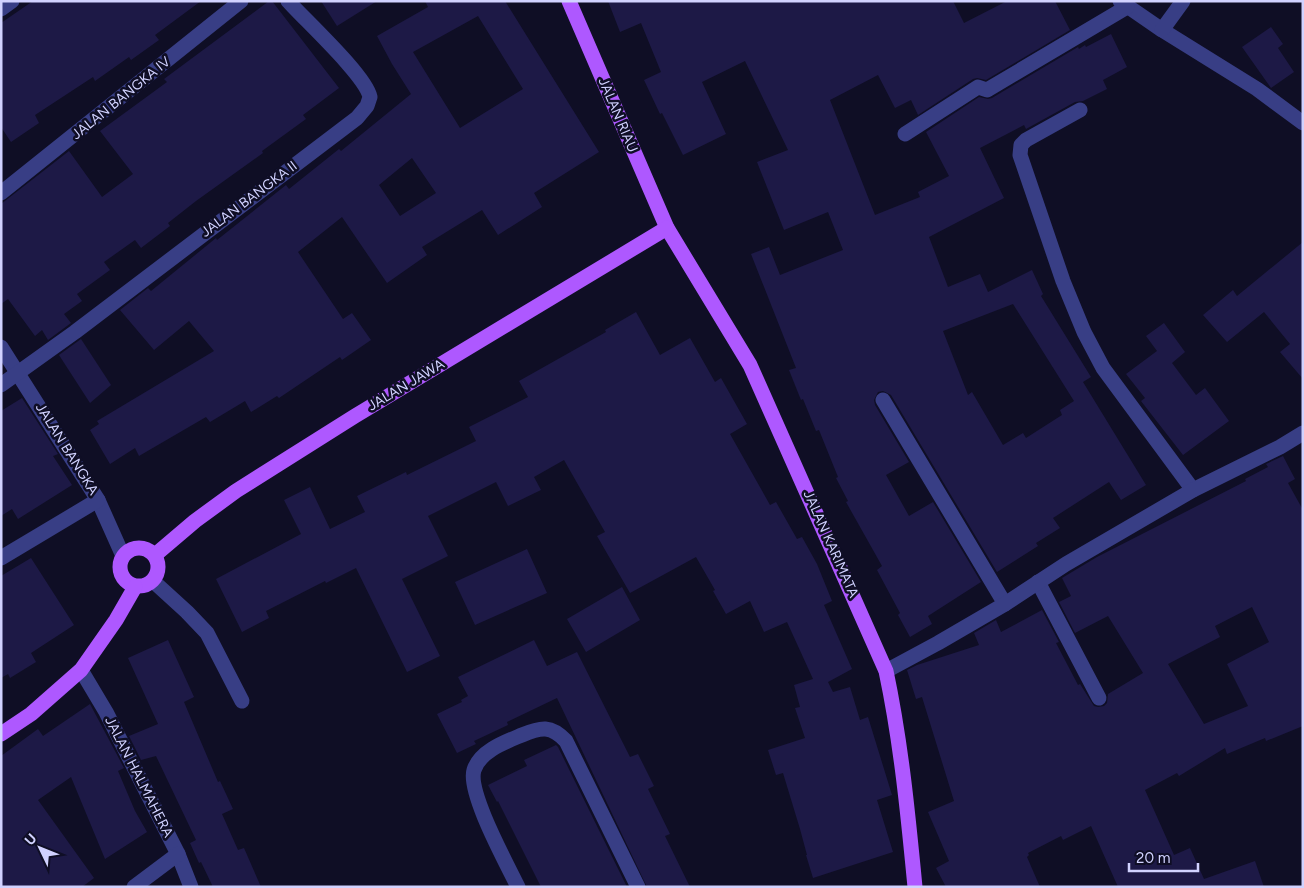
<svg xmlns="http://www.w3.org/2000/svg" width="1304" height="888" font-family="Figtree,sans-serif">
  <style>
    .building { fill: #1d1946; fill-rule: evenodd }
    .lines { fill: none; stroke-linecap: round; stroke-linejoin: round }
    .minor { stroke: #383e85; stroke-width: 15 }
    .major { stroke: #ae58ff; stroke-width: 15 }
    .labels { text-anchor: middle; dominant-baseline: central; stroke-width: 5; stroke-linejoin: round; paint-order: stroke }
    .street-label { font-size: 14px; fill: #d1d2ff; stroke: #0f0e25 }
  </style>
  <rect width="100%" height="100%" fill="#0f0e25"/>
  <g class="building">
    <path d="M33 1H201L155 35 159 40 131 60 129 57 95 81 93 77 35 115 39 123 11 142 1 127V23Z"/>
    <path d="M269 1H272L339 88 303 115 306 119 262 151 263 153 196 201 168 223 170 226 141 248 135 240 104 262 110 270 77 294 82 301 64 314 71 323 48 340 42 330 35 336 8 299 1 304V204L69 151 102 197 133 174 100 131 167 82 164 79Z"/>
    <path d="M321 1H377L337 26Z"/>
    <path d="M425 1H505L599 152 534 193 542 207 498 235 482 210 422 247 427 255 387 283 342 217 298 252 343 319 352 313 371 340 342 360 340 357 279 398 277 396 251 412 245 401 210 422 206 417 139 456 135 448 110 464 90 430 99 424 97 421 214 351 189 321 154 350 120 310 148 288 151 291 216 238 217 240 286 185 289 189 339 149 341 151 411 94 392 64 377 36 428 7ZM478 16 523 89 460 128 413 52ZM412 158 436 193 400 216 379 185Z"/>
    <path d="M608 1H953L964 23 1007 1H1055L1070 30 986 80 977 78 973 79 918 115 911 100 895 108 878 75 830 100 875 215 920 197 918 192 949 176 926 132 979 97 988 99 992 98 1078 47 1079 49 1085 45 1086 47 1111 34 1127 67 1103 80 1107 89 1083 101 1075 102 1026 129 1024 125 980 148 1004 198 929 237 948 287 980 274 988 292 1032 270 1043 294 1041 296 1091 377 1083 382 1146 485 1121 500 1109 482 1053 518 1060 528 1036 543 1038 546 997 572 891 395 883 391 878 392 874 400 875 405 909 462 886 475 909 516 933 502 981 582 928 616 932 624 910 637 898 615 900 613 877 570 882 566 846 502 848 501 836 478 838 477 819 430 816 431 803 399 801 400 789 370 796 368 751 254 769 247 780 275 843 250 828 212 784 230 757 162 788 150 745 61 702 82 726 134 683 155 662 113 660 114 644 80 661 72 641 23 620 32ZM1013 304 1074 401 1060 410 1062 415 1026 438 1023 433 1003 445 972 392 968 395 943 331Z"/>
    <path d="M1271 27 1283 44 1278 48 1294 72 1271 88 1242 47Z"/>
    <path d="M1303 242V379L1280 352 1290 344 1264 312 1227 342 1203 315 1233 290 1237 296Z"/>
    <path d="M636 312 660 355 690 338 715 382 721 378 747 424 730 434 770 505 776 502 797 539 802 537 817 564 832 601 824 605 852 669 828 682 833 692 850 687 860 720 868 717 892 795 877 800 893 852 813 878 806 855H807L800 829 783 773 776 775 768 750 805 738 795 708 800 707 794 685 813 679 787 622 764 632 750 601 726 614 713 591 715 590 696 557 630 593 597 536 605 532 564 460 534 477 541 490 508 506 496 482 428 516 448 556 402 579 440 656 407 672 356 568 326 583 325 581 266 611 269 618 242 632 216 579 301 534 284 500 310 487 330 529 365 512 357 496 406 472 407 475 476 441 469 427 528 397 519 381 606 332 605 330Z"/>
    <path d="M1164 323 1185 352 1172 363 1196 395 1205 388 1229 421 1183 455 1141 401 1145 398 1126 374 1157 351 1146 336Z"/>
    <path d="M81 339 111 385 90 403 59 355Z"/>
    <path d="M22 398 58 454 53 456 72 485 18 519 12 509 1 516V411Z"/>
    <path d="M1283 456 1295 479 1288 483 1303 510V726L1266 741 1265 738 1227 754 1225 748 1179 776 1177 773 1145 790 1174 855 1190 848 1204 879 1255 861 1264 887H1118L1091 826 1063 840 1061 836 1028 853 1029 855 1027 857 1040 887H946L936 868 949 861 928 812 954 801 922 697 916 699 907 670 917 665 979 645 974 633 996 620 1001 632 1042 610 1059 642 1056 643 1078 685 1080 684 1094 706 1098 707 1104 706 1107 703 1108 694 1143 673 1108 616 1075 633 1059 602 1071 596 1062 578 1097 557 1246 481 1245 479 1268 467 1266 464ZM1252 607 1269 642 1227 664 1248 706 1204 724 1168 664 1220 637 1215 626Z"/>
    <path d="M527 549 547 593 475 625 455 582Z"/>
    <path d="M31 558 74 625 31 653 36 662 10 678 8 674 1 678V576Z"/>
    <path d="M622 587 640 620 586 652 567 619Z"/>
    <path d="M168 640 194 697 184 702 218 782 220 781 233 809 222 814 238 850 244 848 261 887H213L201 862 199 863 190 843 196 840 156 756 141 760 129 736 158 724 128 658Z"/>
    <path d="M534 640 547 666 577 652 630 757 638 754 654 786 648 789 670 834 665 836 690 887H647L557 698 507 722 508 725 474 741 476 744 457 753 437 714 462 702 461 700 468 696 458 677Z"/>
    <path d="M90 704 124 768 118 771 135 811 147 832 105 859 71 777 38 800 94 878 82 887H1V756L38 729 43 736Z"/>
    <path d="M556 745 558 747 627 887H541L498 801 497 802 488 785 527 766 524 760Z"/>
  </g>
  <g class="lines">
    <g class="minor">
      <path d="M1120 1 1162 30 1257 89 1303 123"/>
      <path d="M1 9 12 1"/>
      <path d="M1162 30 1183 1"/>
      <path d="M1080 110 1026 140 1021 145 1020 155 1063 281 1084 332 1103 368 1193 490"/>
      <path d="M905 134 978 87 987 90 1127 7"/>
      <path d="M1 193 241 1"/>
      <path d="M1 347 98 500 123 556"/>
      <path d="M1 385 75 332 357 118 367 106 370 97C366 76 305 20 288 1"/>
      <path d="M883 400 1005 604"/>
      <path d="M1 558 98 500"/>
      <path d="M153 581 187 612 207 633 242 701"/>
      <path d="M1038 582 1099 698"/>
      <path d="M81 670 106 712 178 854 191 887"/>
      <path d="M886 671 938 643 1005 604 1066 564 1193 490 1280 447 1303 433"/>
      <path d="M134 887 178 854"/>
      <path d="M518 887C507 864 467 792 474 770 480 751 505 742 522 735 541 727 551 725 566 741L638 887"/>
    </g>
    <g class="major">
      <path d="M569 1 667 228 750 365 886 671C901 742 908 814 915 887"/>
      <circle cx="139" cy="567" r="19"/>
      <path d="M155 555 195 521 236 491 355 416 667 228"/>
      <path d="M1 734 31 714 81 670 116 620 135 587"/>
    </g>
  </g>
  <g class="labels">
    <g class="street-label">
      <text transform="translate(121 98) rotate(-39)">JALAN BANGKA IV</text>
      <text transform="translate(618 115) rotate(67)">JALAN RIAU</text>
      <text transform="translate(249 199) rotate(-37)">JALAN BANGKA II</text>
      <text transform="translate(406 385) rotate(-31)">JALAN JAWA</text>
      <text transform="translate(67 449) rotate(58)">JALAN BANGKA</text>
      <text transform="translate(831 544) rotate(66)">JALAN KARIMATA</text>
      <text transform="translate(139 777) rotate(63)">JALAN HALMAHERA</text>
    </g>
  </g>
  <rect width="1304" height="888" fill="none" stroke="#d1d2ff" stroke-width="5"/>
  <g transform="translate(40 848) rotate(313)" stroke="#0f0e25" stroke-width="4" paint-order="stroke">
  <path d="M0-4L9 19L0 12L-9 19Z" fill="#d1d2ff"/>
  <text y="-8" font-size="14" font-weight="bold" text-anchor="middle" fill="#d1d2ff">U</text>
  </g>
  <path d="M1129 863v8h69v-8" fill="none" stroke="#d1d2ff" stroke-width="2.5"/>
  <text x="1136" y="863" font-size="15" fill="#d1d2ff" stroke="#0f0e25" stroke-width="4" paint-order="stroke">20 m</text>
</svg>
